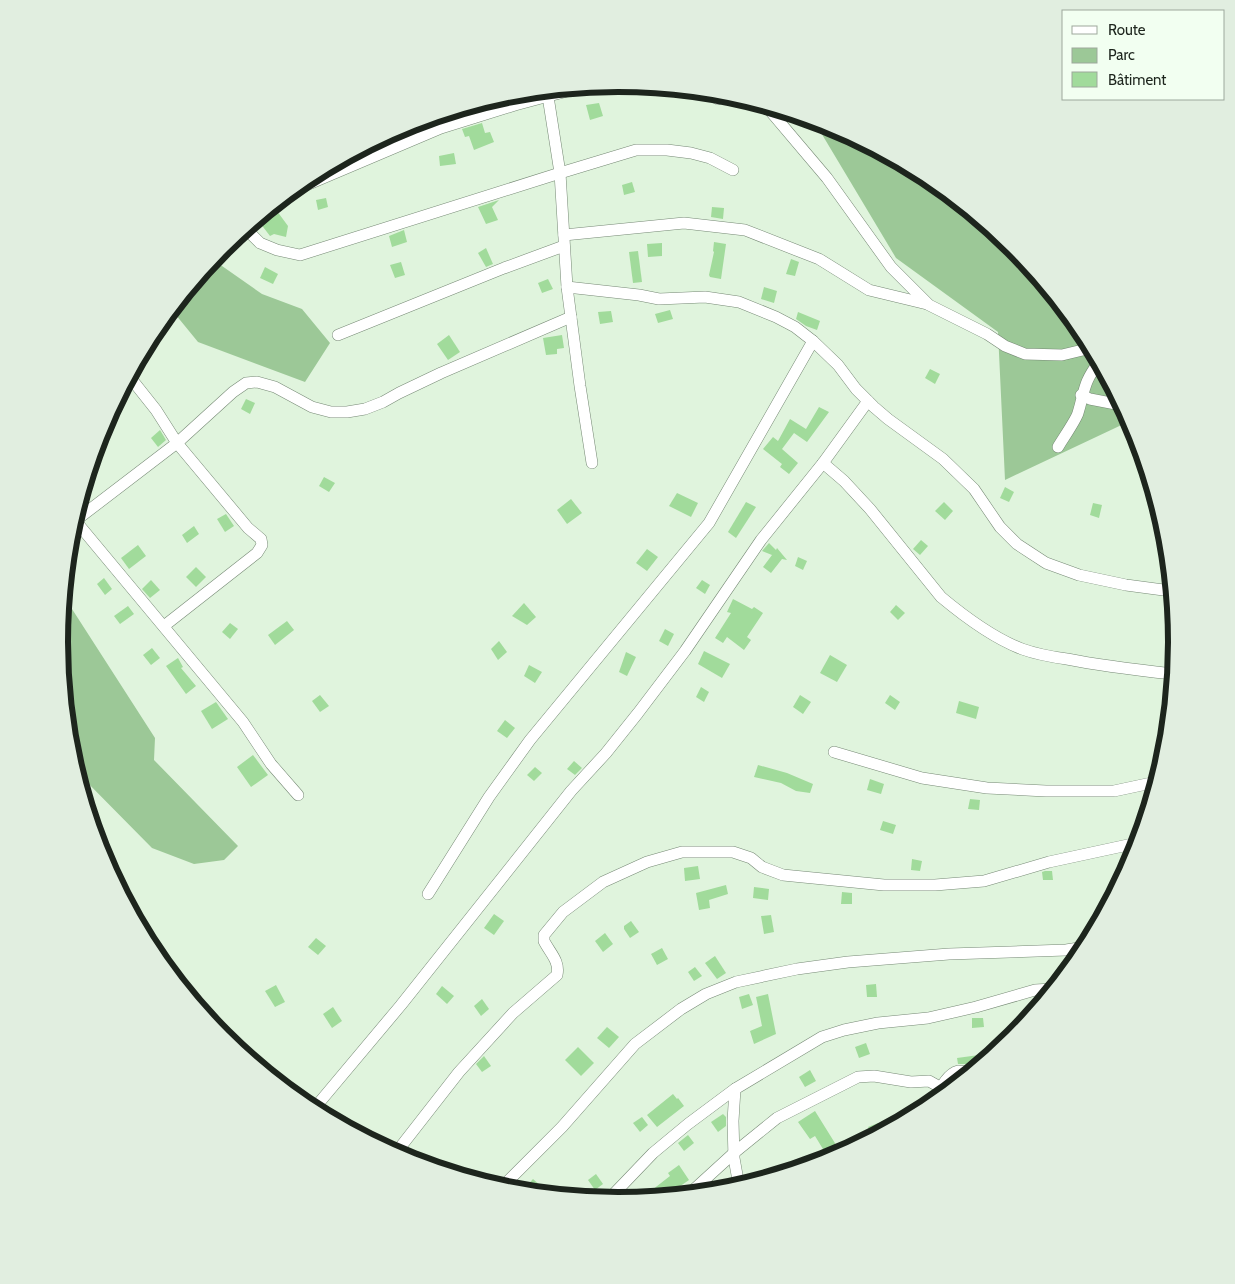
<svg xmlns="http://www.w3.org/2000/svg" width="1235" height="1284" font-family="Cabin,sans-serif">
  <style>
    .green { fill: #9cc897 }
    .building { fill: #a1db9b }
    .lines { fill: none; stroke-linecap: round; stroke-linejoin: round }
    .minor-casing { stroke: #768975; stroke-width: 12 }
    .minor { stroke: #fff; stroke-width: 11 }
    .rim { fill: none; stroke: #1d251d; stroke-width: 6 }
  </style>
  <rect width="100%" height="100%" fill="#e0f4dd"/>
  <g class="green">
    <path d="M814 121 832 126 928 178 1013 247 1082 332 1130 421 1005 480 998 332 896 258Z"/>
    <path d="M212 259 262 294 302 309 330 343 305 382 198 342 171 309Z"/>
    <path d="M63 595 155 738 154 760 238 846 224 860 194 864 152 848 75 770 69 751 59 642Z"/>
  </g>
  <g class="building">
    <path d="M599 103 603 116 590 120 586 105Z"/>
    <path d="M482 123 485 133 490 132 494 142 474 150 469 136 465 137 462 129Z"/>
    <path d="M454 153 456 164 440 166 439 156Z"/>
    <path d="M632 182 635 192 624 195 622 185Z"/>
    <path d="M326 198 328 207 318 210 316 200Z"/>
    <path d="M499 200 492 207 498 220 486 224 478 207Z"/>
    <path d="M274 207 288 226 286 237 274 234 270 236 257 219Z"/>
    <path d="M712 207 724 208 723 219 711 217Z"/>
    <path d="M404 230 407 242 392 247 389 236Z"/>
    <path d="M714 242 726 244 721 279 710 277 709 275 714 252 713 251Z"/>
    <path d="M662 243V256L648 257 647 244Z"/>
    <path d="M486 248 493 264 486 267 478 253Z"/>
    <path d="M638 251 642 282 633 283 629 252Z"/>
    <path d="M791 259 799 262 795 276 786 274Z"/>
    <path d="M401 262 405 275 395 278 390 265Z"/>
    <path d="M265 267 278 274 273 284 260 278Z"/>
    <path d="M548 279 553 289 542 293 538 283Z"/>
    <path d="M764 287 777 291 774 303 761 299Z"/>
    <path d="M670 310 673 319 658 323 655 314Z"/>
    <path d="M611 311 613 322 600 324 598 312Z"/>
    <path d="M798 312 820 321 817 330 806 326 796 319Z"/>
    <path d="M449 335 460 352 448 360 437 344Z"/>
    <path d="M562 335 564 348 557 349V354L546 355 543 338Z"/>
    <path d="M930 369 940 374 935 384 925 378Z"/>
    <path d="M246 399 255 403 250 414 241 409Z"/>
    <path d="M819 407 829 412 807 442 794 433 782 449 798 463 789 474 780 467 782 464 763 449 773 437 778 441 790 419 806 429Z"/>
    <path d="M160 430 166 440 158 447 151 438Z"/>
    <path d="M324 477 335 483 329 492 319 486Z"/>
    <path d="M1005 487 1014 492 1009 502 1000 498Z"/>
    <path d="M677 493 698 503 691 517 669 506Z"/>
    <path d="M571 499 582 513 567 524 557 510Z"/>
    <path d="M746 502 756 507 736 538 728 532Z"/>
    <path d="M944 502 953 511 945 520 935 511Z"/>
    <path d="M1093 503 1102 505 1099 518 1090 515Z"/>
    <path d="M226 514 234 526 225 532 217 519Z"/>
    <path d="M194 526 199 534 187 543 182 535Z"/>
    <path d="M921 540 928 546 920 555 913 549Z"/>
    <path d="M769 543 776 550 777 548 787 560 782 559 771 573 763 567 772 555 762 551Z"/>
    <path d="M138 545 146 556 129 569 121 558Z"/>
    <path d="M647 549 658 557 647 571 636 563Z"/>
    <path d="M798 557 807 561 803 570 795 566Z"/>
    <path d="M196 567 206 577 196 587 186 577Z"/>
    <path d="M104 578 112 589 105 595 97 584Z"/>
    <path d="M151 580 160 590 150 598 142 589Z"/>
    <path d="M702 580 710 585 705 594 696 588Z"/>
    <path d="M733 599 752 609 754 607 763 613 747 637 751 640 744 650 727 637 723 643 715 638 731 613 727 612Z"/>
    <path d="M524 603 536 617 527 625 512 616Z"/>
    <path d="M896 605 905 613 898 620 890 612Z"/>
    <path d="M128 606 134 614 120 624 114 616Z"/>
    <path d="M287 621 294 630 275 645 268 635Z"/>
    <path d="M230 623 238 629 230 639 222 632Z"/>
    <path d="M665 629 674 634 668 646 659 641Z"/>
    <path d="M499 641 507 652 498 660 491 649Z"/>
    <path d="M152 648 160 658 151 665 143 655Z"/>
    <path d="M704 651 730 664 722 678 698 664Z"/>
    <path d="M626 652 636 657 627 676 619 672Z"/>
    <path d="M830 655 847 665 837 682 820 673Z"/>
    <path d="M178 658 183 667 181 668 196 686 186 694 166 666Z"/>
    <path d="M529 665 542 672 535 683 524 676Z"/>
    <path d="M701 687 709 692 704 702 696 697Z"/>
    <path d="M320 695 329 706 320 712 312 701Z"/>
    <path d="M800 695 811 702 803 714 793 707Z"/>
    <path d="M890 695 900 702 895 710 885 703Z"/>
    <path d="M959 701 979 707 976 719 956 713Z"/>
    <path d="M216 702 228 719 212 729 201 711Z"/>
    <path d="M505 720 515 728 507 738 497 731Z"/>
    <path d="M253 755 268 775 251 787 237 767Z"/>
    <path d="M574 761 582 768 575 775 567 769Z"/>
    <path d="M758 765 787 773 813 784 810 793 796 791 781 783 754 777Z"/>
    <path d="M535 767 542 773 534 781 527 775Z"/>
    <path d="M870 779 884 784 881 794 867 790Z"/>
    <path d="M970 799 980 800 979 810 968 809Z"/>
    <path d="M883 821 896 825 893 834 880 830Z"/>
    <path d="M912 859 922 861 920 871 911 870Z"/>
    <path d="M698 866 700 879 685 881 684 868Z"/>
    <path d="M1045 871H1052L1053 880H1043L1042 872Z"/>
    <path d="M726 885 728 894 709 900 710 908 699 910 696 893Z"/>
    <path d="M754 887 769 889 768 900 753 898Z"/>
    <path d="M842 892 852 893V904H841Z"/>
    <path d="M494 914 504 921 494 935 484 928Z"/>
    <path d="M771 915 774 932 764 934 761 916Z"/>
    <path d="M631 921 639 932 630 938 624 929V926Z"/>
    <path d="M605 933 613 944 603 952 595 941Z"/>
    <path d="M316 938 326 946 318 955 308 947Z"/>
    <path d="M662 948 668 959 657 965 651 954Z"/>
    <path d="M715 956 726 973 717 979 705 963Z"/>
    <path d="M695 967 702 976 694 981 688 972Z"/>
    <path d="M876 984 877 997H867L866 985Z"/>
    <path d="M276 985 285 1002 275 1007 265 991Z"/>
    <path d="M442 986 454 996 447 1004 436 994Z"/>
    <path d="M749 994 753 1005 742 1009 739 997Z"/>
    <path d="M768 994 776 1034 754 1044 750 1031 762 1026 756 997Z"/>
    <path d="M482 999 489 1009 481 1016 474 1006Z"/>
    <path d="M333 1007 342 1021 332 1028 323 1014Z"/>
    <path d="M972 1018H983L984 1027 972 1028Z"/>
    <path d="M607 1027 619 1037 609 1048 597 1038Z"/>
    <path d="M866 1043 870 1054 859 1058 855 1047Z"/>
    <path d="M578 1047 594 1063 581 1076 565 1060Z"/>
    <path d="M979 1055 980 1064H958L957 1058Z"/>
    <path d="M484 1056 491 1066 482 1072 476 1064Z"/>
    <path d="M810 1070 816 1081 805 1087 799 1077Z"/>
    <path d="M673 1094 677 1099 678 1098 684 1106 657 1127 647 1115Z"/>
    <path d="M815 1111 838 1148 826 1154 815 1136 810 1139 798 1122Z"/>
    <path d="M723 1114 726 1117V1126L718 1132 711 1122Z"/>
    <path d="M642 1117 648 1125 640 1132 633 1123Z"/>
    <path d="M878 1123 881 1132 872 1136 868 1127Z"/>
    <path d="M688 1135 694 1143 684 1151 678 1143Z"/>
    <path d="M679 1165 689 1180 679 1187 678 1186 665 1196 657 1197 652 1190 670 1176 668 1173Z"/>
    <path d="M596 1174 603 1184 595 1190 588 1180Z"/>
    <path d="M533 1179 550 1194 522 1191Z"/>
  </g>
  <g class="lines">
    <g class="minor-casing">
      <g id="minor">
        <path d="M547 90 560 173 567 287 580 386 592 463"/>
        <path d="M707 92 718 99"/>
        <path d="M766 106 827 178 891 267 929 305 987 334 1005 346 1025 354 1062 355 1091 348"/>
        <path d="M290 192 441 128 515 105 586 86"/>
        <path d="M245 228 260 243 277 250 300 255 560 173 636 150H667L691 153 710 158 733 170"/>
        <path d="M564 235 684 223 745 230 819 259 869 290 927 304"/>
        <path d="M567 287 639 295 659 299 705 297 739 302 776 317 795 327 813 341 838 365 856 389 874 407 888 419 943 459 974 489 1000 527 1017 544 1046 563 1079 575 1126 585 1171 591"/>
        <path d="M338 335 504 268 564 246"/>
        <path d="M129 376 156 410 177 443 248 528 261 539 262 545 257 553 164 626"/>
        <path d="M1081 395 1090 399 1121 405"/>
        <path d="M1058 447C1062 440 1076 420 1078 413 1085 390 1083 383 1099 362"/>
        <path d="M823 463 844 481 870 509 941 597C965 617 993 638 1022 649 1036 654 1052 657 1067 659 1102 666 1137 670 1173 674"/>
        <path d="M74 519 243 722 271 764 298 795"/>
        <path d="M75 521 177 443 233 392 246 383 257 382 275 387 312 407 331 412H347L365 409 383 402 399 393 441 373 571 317"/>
        <path d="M834 752 922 778 987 788 1046 791H1114L1156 782"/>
        <path d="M428 894 489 797 530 740 709 523 813 341"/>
        <path d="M735 1089 733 1121 734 1158 739 1186"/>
        <path d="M934 1101C939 1092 946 1074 958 1071 962 1071 967 1072 971 1072"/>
        <path d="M313 1110 401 1005 571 791 606 753 638 713 685 651 761 540 823 463 868 401"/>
        <path d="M395 1154 459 1072 513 1013 557 975C560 961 550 953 544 941V935L563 912 603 882 647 862 682 852H733L751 858 762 867 783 875 803 877 884 885H935L984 881 1049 862 1137 843"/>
        <path d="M501 1188 562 1127 635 1044 681 1009 706 994 736 982 797 969 848 962 949 954 1066 950 1085 947"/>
        <path d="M689 1194 735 1152 777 1118 858 1077 874 1076 911 1082 929 1081 947 1091"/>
        <path d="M608 1200 653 1153 688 1124 735 1089 822 1037 844 1030 878 1023 928 1018 976 1007 1035 990 1052 989"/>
      </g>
    </g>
    <use href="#minor" class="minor"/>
  </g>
  <path d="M0 0H1235V1284H0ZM68 642a550 550 0 1 1 1100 0a550 550 0 1 1-1100 0Z" fill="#e1eee0" fill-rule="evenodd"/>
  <path class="rim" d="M68 642a550 550 0 1 1 1100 0a550 550 0 1 1-1100 0Z"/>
  <rect x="1062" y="10" width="162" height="90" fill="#f2fff1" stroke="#9da89c"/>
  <rect x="1072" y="26" width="25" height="8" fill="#ffffff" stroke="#9da89c"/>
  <text x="1108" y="35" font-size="15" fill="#1d251d">Route</text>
  <rect x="1072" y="48" width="25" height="15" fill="#9cc897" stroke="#9da89c"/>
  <text x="1108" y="60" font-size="15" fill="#1d251d">Parc</text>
  <rect x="1072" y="72" width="25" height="15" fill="#a1db9b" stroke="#9da89c"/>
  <text x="1108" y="85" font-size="15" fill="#1d251d">Bâtiment</text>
</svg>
